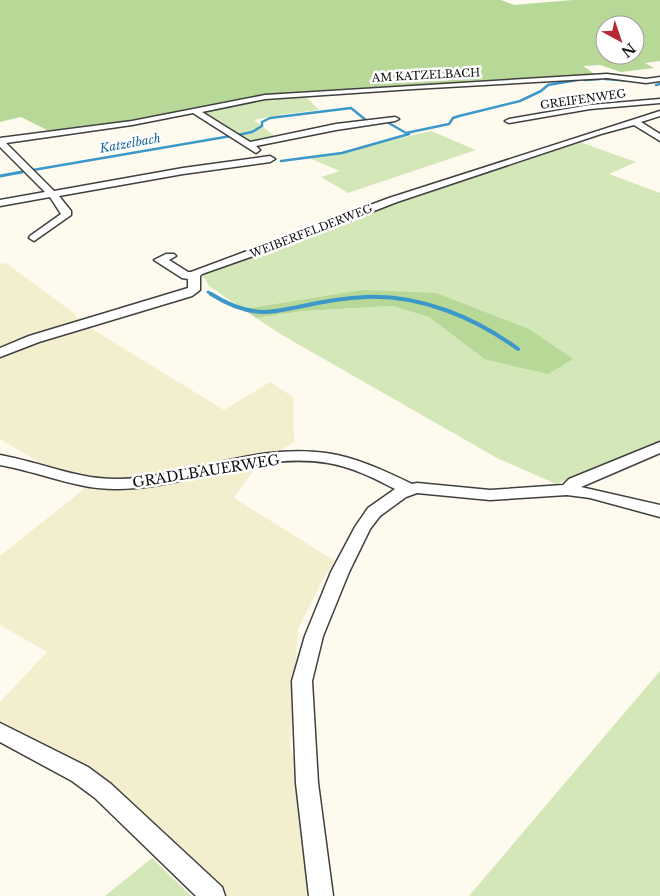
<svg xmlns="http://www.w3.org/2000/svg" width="660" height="896" font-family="'Libre Baskerville',serif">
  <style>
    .farmland { fill: #f3eece }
    .green { fill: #d3e7b8 }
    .forest { fill: #b8d898; fill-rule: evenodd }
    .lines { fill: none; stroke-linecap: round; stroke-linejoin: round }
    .stream-far2 { stroke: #3c98c9; stroke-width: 2.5 }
    .stream-far1 { stroke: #3c98c9; stroke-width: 3 }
    .stream { stroke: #3c98c9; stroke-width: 4 }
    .minor-casing { stroke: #404040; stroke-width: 3 }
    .minor { fill: #fff; fill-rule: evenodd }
    .labels { text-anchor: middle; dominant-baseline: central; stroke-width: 5; stroke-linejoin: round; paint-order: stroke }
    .far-street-label { font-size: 11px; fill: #0d0d0d; stroke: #fff }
    .far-water-label { font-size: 12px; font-style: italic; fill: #1a699a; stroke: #fff }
    .street-label { font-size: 14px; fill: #0d0d0d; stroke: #fff }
  </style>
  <rect width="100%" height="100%" fill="#fefaed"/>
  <path class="farmland" d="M6 263 75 314 79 321 224 410 270 382 293 397 294 442 258 464 234 498 335 561 322 581 298 629 290 746 328 874 324 896H223L94 771 0 722V702L47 652 0 625V556L84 489 0 439V264Z"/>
  <g class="green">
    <path d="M303 94 319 110 285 114 254 120 277 138 255 142 247 141 201 110 257 99Z"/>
    <path d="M431 131 476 150 348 193 321 177 340 171 309 158C351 153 390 140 431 131Z"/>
    <path d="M574 140 636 162 609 174 660 193V442L556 484 497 458 282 335 256 318 304 311 392 306 429 317 484 359 573 360 361 290 243 309 209 286 201 272 352 216Z"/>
    <path d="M660 671V896H469Z"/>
    <path d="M152 858 191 896H105Z"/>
  </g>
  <g class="forest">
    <path d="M0 0H501L514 5 573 0H660V61L645 63 654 68 621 72 600 65 583 66 596 75 264 96 152 118 99 127 51 132 21 117 0 122ZM605 25H635V55H605Z"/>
    <path d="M361 290 436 293 529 329 573 359 548 374 484 359 429 317 392 306 304 311 256 318 243 309Z"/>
  </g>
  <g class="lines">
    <g class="stream-far2">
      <path d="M605 79 634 81"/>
      <path d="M585 80 600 79"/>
      <path d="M656 85 660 84"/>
      <path d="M387 122 406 133 449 124 453 118 459 116 520 101 541 91 548 85 577 80"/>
      <path d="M238 135 252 132 262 126V122L270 118 351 108 367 121H372"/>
      <path d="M281 161 342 153 409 134"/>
      <path d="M33 170 231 136"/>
      <path d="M16 173 22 172"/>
    </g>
    <g class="stream-far1">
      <path d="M0 176 22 172"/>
      <path d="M208 292 213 295"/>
    </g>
    <path class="stream" d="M211 294C227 304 246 312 264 312 276 312 287 309 298 307 321 302 343 298 366 297 421 295 474 317 518 349"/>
    <g class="minor-casing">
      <g id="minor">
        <path d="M607 74 646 79 660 77V81L646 83 607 78 413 89 265 99 202 112 250 142 336 124 395 117 399 119 395 121 336 130 256 146 260 150 256 153 193 113 132 125 6 143 54 191 183 168 270 156 275 159 270 162 183 174 59 196 71 211V215L34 241 29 238 30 236 61 214 50 197 0 206V200L45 192 0 147V138L132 121 265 95Z"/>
        <path d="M660 99V103L590 109 509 123 505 121 509 119 590 105Z"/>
        <path d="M660 111V116L641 122 660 134V141L634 125 601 134 397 202 299 240 202 274 200 276V290L192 296 39 342 0 357V348L29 336 188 288V279L182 278 154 260 166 254H174L176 256 169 260 188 272H191L389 198Z"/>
        <path d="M660 442V453L581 487 660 505V517L590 498 567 495 490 500 417 493 406 497 380 516 370 529 349 572 323 636 312 681 318 783 333 896H309L296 783 292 681 305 636 331 572 355 527 368 508 395 489C374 478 352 467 328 463 257 451 189 488 118 489 78 490 40 472 0 465V455C40 462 78 480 119 479 189 477 255 443 326 453 356 457 385 471 412 484L417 483 490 490 563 485 569 479Z"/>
        <path d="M0 723 88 767 111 784 222 887 225 896H196L95 798 72 781 0 742Z"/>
      </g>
    </g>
    <use href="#minor" class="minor"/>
  </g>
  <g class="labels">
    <g class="far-street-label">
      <text transform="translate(426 75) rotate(-3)">AM KATZELBACH</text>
      <text transform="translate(583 99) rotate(-8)">GREIFENWEG</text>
      <text transform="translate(311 231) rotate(-21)">WEIBERFELDERWEG</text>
    </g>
    <g class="far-water-label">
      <text transform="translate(130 143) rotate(-10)">Katzelbach</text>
    </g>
    <g class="street-label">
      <text transform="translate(206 471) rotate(-9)">GRADLBAUERWEG</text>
    </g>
  </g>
  <g transform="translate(620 40) rotate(140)"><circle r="24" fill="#ffffff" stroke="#9e9e9e"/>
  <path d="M0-4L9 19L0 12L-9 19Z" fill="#b82937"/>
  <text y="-8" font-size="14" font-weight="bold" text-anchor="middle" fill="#0d0d0d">N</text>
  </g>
</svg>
